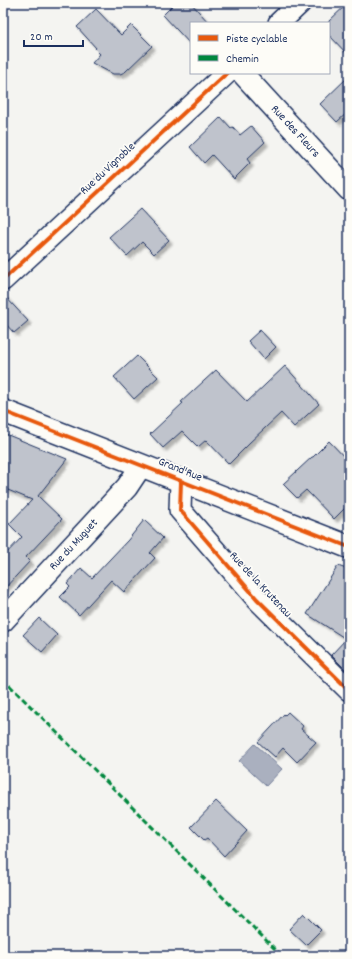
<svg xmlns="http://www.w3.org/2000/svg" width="352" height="959" font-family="Dekko,sans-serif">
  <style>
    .water { fill: #aab0bf; stroke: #717c98 }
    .building { fill: #bfc3cc; stroke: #1b2f5e; filter: url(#shadow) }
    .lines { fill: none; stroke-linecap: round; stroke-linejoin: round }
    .minor-casing { stroke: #1b2f5e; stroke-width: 24 }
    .tertiary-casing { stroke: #1b2f5e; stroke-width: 25 }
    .minor { stroke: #fdfcf7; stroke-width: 21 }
    .tertiary { stroke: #fdfcf7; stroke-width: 22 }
    .quiet { stroke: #00873e; stroke-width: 3; stroke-dasharray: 6 3; stroke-linecap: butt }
    .cycleway-casing { stroke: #fdfcf7; stroke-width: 6 }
    .cycleway { stroke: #e8590c; stroke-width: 4 }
    .labels { text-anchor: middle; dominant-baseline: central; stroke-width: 3.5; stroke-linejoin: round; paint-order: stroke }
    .street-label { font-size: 12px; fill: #1b2f5e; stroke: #fdfcf7 }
  </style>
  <defs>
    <filter id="shadow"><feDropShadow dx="3.5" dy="3.5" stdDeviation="1" flood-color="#0004"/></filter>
  </defs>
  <rect width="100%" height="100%" fill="#f4f4f1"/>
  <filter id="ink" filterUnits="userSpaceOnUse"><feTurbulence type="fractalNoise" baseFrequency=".025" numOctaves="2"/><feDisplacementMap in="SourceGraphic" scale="8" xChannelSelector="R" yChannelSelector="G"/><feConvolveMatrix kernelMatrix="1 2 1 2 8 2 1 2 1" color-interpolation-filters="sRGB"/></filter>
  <g filter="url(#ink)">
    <path class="water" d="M255 744 282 769 266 786 239 761Z"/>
    <g class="building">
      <path d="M175 3H191L209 23H191V45L163 15Z"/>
      <path d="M348 3H349V56L329 35V21Z"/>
      <path d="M96 9 121 35 131 25 152 46 125 72 120 74H113L92 63 100 54 95 49 96 48 77 27Z"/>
      <path d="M349 76V111L337 122 320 104Z"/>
      <path d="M221 117 231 128 233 127 240 135 251 126 265 142 247 159 250 163 234 179 212 155 204 163 190 147Z"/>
      <path d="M140 209 169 240 154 254 142 242 127 256 109 237Z"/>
      <path d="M3 294 28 321 14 333 3 321Z"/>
      <path d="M260 330 276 347 264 359 248 341Z"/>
      <path d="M137 356 158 377 134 399 114 377Z"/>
      <path d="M285 366 319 404 294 427 281 413 249 443H250L229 464 206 440 198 447 182 431 163 448 150 434 183 403 181 402 216 370 247 402Z"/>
      <path d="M3 433 67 459 38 496 62 519 26 557 30 561 3 590V557L22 537 9 524 32 500 3 488Z"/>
      <path d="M329 441 349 462V504L334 519 306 490 297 498 283 484 312 457H313Z"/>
      <path d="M144 520 163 538 150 553 155 558 124 592 111 580 79 615 60 597 70 587 67 584 81 568 92 578 128 540Z"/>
      <path d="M338 566 349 570V673L331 655 346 639 307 614Z"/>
      <path d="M39 618 57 635 42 652 23 635Z"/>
      <path d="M288 712 303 726 301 729 316 742 297 762 283 748 275 757 258 742 284 714 285 715Z"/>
      <path d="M216 801 247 831 224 856 207 838 204 840 191 827Z"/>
      <path d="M304 913 321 930 306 945 289 929Z"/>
    </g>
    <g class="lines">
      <g class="minor-casing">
        <g id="minor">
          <path d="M279 23 300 3"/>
          <path id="s1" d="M242 73 349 190"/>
          <path d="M3 280 227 73"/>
          <path d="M181 482 180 510 257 599 349 690"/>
          <path id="s2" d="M3 621 127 487 141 466"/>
        </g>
      </g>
      <g class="tertiary-casing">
        <path id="tertiary" d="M3 411 349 547"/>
      </g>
      <use href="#minor" class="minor"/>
      <use href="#tertiary" class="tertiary"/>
      <path class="quiet" d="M3 679 282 956"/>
      <g class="cycleway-casing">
        <g id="cycleway">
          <path d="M3 280 227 73"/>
          <path d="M3 411 349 547"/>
          <path d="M181 482 180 510 257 599 349 690"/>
        </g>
      </g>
      <use href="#cycleway" class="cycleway"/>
    </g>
  </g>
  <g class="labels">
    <g class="street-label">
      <text stroke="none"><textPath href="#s1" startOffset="79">Rue des Fleurs</textPath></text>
      <text transform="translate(108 169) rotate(-43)">Rue du Vignoble</text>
      <text transform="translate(180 470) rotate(22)">Grand'Rue</text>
      <text stroke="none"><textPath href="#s2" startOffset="104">Rue du Muguet</textPath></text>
      <text transform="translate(260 585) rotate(47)">Rue de la Krutenau</text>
    </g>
  </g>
  <rect width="352" height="959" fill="none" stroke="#fdfcf7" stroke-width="16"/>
  <rect x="8" y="8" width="336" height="943" fill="none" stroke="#1b2f5e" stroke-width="1.5" filter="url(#ink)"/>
  <rect x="190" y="22" width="140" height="52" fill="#fdfcf7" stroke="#a3aaba"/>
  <rect x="198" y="35" width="20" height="6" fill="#e8590c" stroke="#a3aaba"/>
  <text x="226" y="42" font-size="12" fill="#1b2f5e">Piste cyclable</text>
  <rect x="198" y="55" width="20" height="6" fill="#00873e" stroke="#a3aaba"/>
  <text x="226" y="62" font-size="12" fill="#1b2f5e">Chemin</text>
  <path d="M24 40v6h59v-6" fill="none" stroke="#1b2f5e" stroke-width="2"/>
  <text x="30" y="40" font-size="12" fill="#1b2f5e" stroke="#fdfcf7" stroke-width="3" paint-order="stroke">20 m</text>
</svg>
